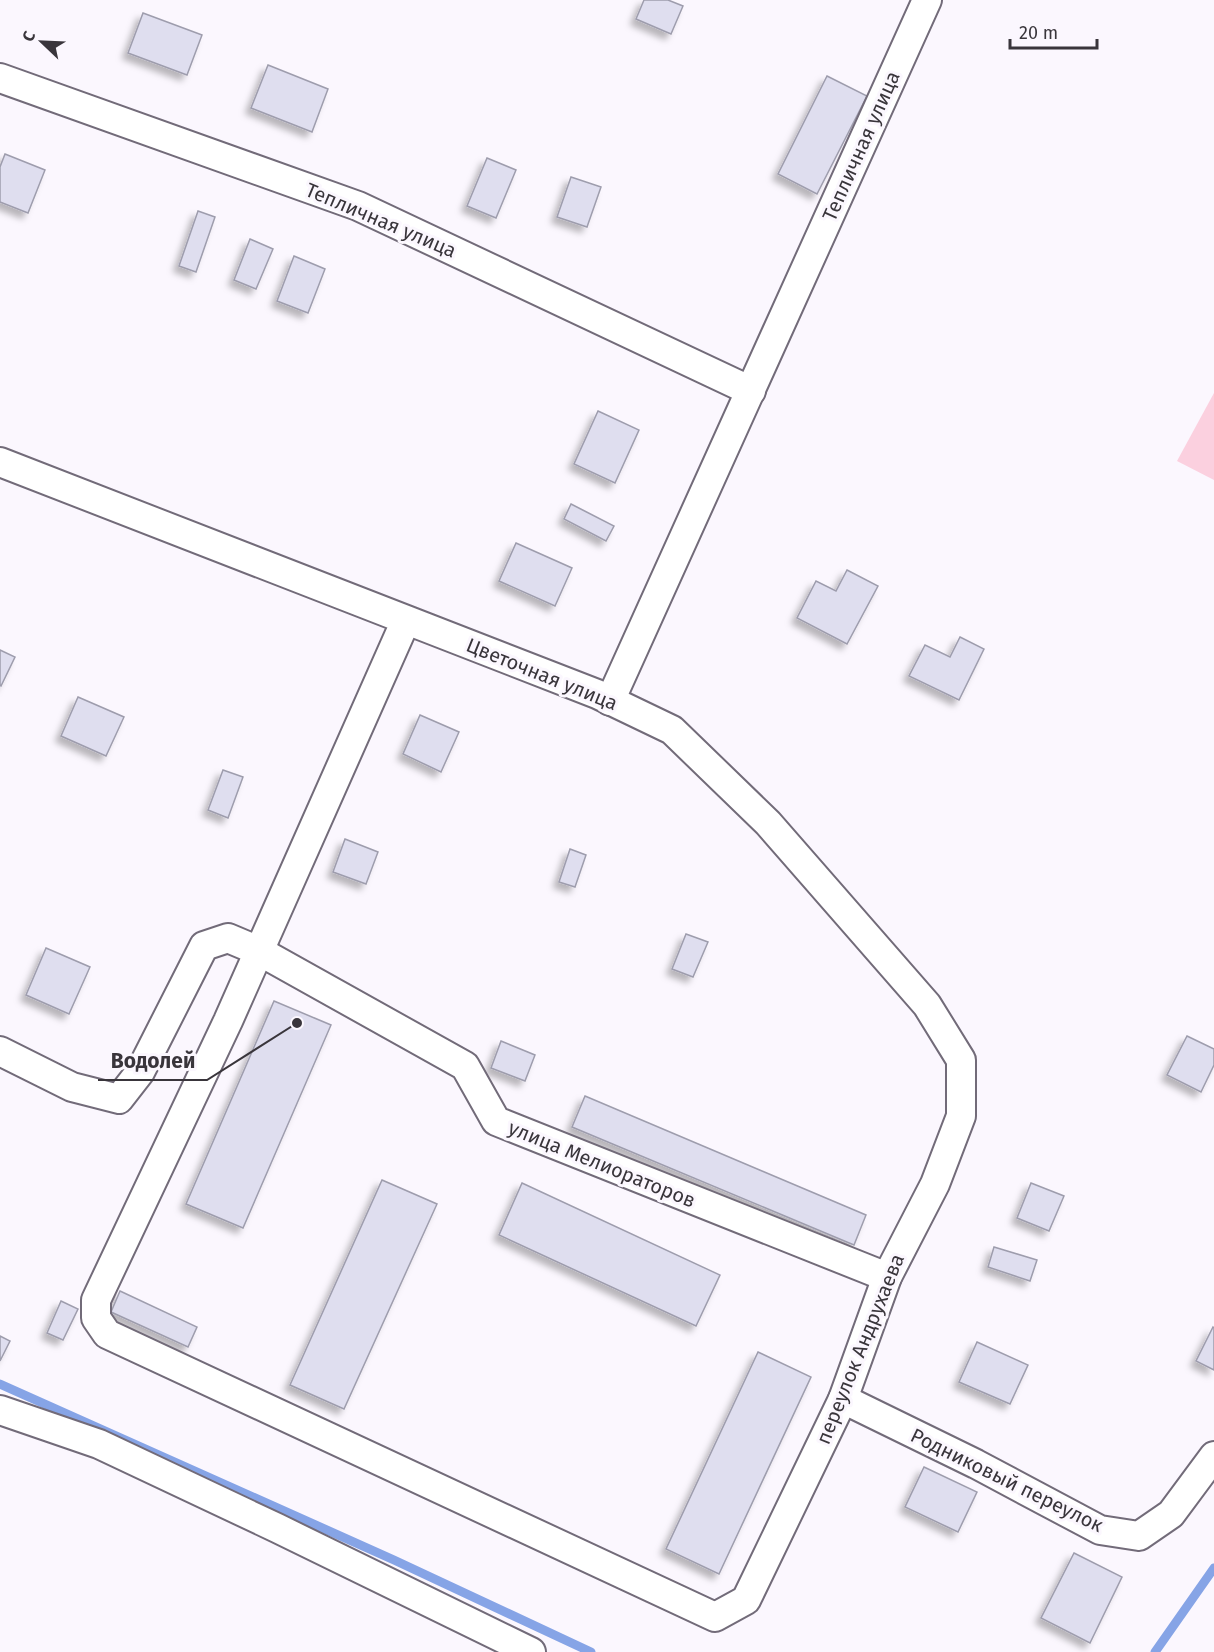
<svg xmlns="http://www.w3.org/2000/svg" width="1214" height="1652" font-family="'Fira Sans',sans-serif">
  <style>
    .green { fill: #fbd0df }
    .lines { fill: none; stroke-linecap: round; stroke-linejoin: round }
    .stream { stroke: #86a4e6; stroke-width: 9 }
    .building { fill: #dfdeef; stroke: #9e9dad; stroke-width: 1.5; filter: url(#shadow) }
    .minor-casing { stroke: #726b79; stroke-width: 32 }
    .minor { stroke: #fff; stroke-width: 28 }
    .labels { text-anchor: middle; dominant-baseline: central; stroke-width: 6; stroke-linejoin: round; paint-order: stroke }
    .street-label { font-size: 20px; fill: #39353b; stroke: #fbf7fe }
    .leader { fill: none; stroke: #39353b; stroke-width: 2 }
    .callout-dot { fill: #39353b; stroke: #fbf7fe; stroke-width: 2 }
    .callout-label { font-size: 21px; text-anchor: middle; font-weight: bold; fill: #39353b; stroke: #fbf7fe; stroke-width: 6; stroke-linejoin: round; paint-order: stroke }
  </style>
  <defs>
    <filter id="shadow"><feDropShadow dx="-5.5" dy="5.5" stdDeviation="3" flood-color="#0004"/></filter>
  </defs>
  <rect width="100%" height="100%" fill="#fbf7fe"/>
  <path class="green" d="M1214 393V480L1177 461Z"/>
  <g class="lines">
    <g class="stream">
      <path d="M0 1384 394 1560 591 1652"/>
      <path d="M1155 1652 1214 1568"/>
    </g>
  </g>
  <g class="building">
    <path d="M644 0H668L683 6 671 34 636 19Z"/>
    <path d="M143 13 202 35 187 75 128 53Z"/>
    <path d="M268 65 328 89 312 132 251 108Z"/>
    <path d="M827 76 867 96 817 194 778 174Z"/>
    <path d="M5 154 45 170 28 213 0 202V167Z"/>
    <path d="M487 158 516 170 496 218 467 206Z"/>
    <path d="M571 177 601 187 587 227 557 217Z"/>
    <path d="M198 211 215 217 196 272 179 266Z"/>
    <path d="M250 239 273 249 256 289 234 280Z"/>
    <path d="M294 256 325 269 308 313 277 301Z"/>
    <path d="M598 411 639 430 615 483 574 464Z"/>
    <path d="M571 504 614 526 606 541 564 519Z"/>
    <path d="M516 543 572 568 555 606 499 581Z"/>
    <path d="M847 570 878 586 847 644 797 618 816 581 836 591Z"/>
    <path d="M960 637 984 649 959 700 909 676 925 645 950 657Z"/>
    <path d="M0 650 15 657 1 686 0 685Z"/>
    <path d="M78 697 124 717 106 756 61 736Z"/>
    <path d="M420 715 459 732 441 772 403 754Z"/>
    <path d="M223 770 243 777 228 818 208 810Z"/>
    <path d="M345 839 378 852 366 884 333 872Z"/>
    <path d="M570 849 586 855 575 887 559 882Z"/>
    <path d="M686 934 708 942 693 977 672 969Z"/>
    <path d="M46 948 90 967 69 1014 26 995Z"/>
    <path d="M274 1001 331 1025 243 1228 186 1204Z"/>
    <path d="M1187 1036 1214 1049V1065L1201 1092 1167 1075Z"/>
    <path d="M501 1041 535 1055 525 1081 491 1068Z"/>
    <path d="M585 1096 866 1215 854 1245 572 1127Z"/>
    <path d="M382 1180 437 1204 344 1409 290 1385Z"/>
    <path d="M522 1183 720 1275 696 1326 499 1235Z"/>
    <path d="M1031 1183 1064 1196 1049 1231 1017 1218Z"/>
    <path d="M994 1247 1037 1260 1030 1281 988 1267Z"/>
    <path d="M120 1291 197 1327 188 1347 111 1312Z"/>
    <path d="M61 1301 78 1309 63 1340 47 1333Z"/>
    <path d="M1213 1327 1214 1328V1370L1196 1361Z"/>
    <path d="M0 1336 10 1341 0 1361Z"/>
    <path d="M977 1342 1028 1365 1010 1404 959 1382Z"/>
    <path d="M758 1352 811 1377 719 1574 666 1549Z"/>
    <path d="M924 1467 977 1492 958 1532 905 1507Z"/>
    <path d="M1074 1553 1122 1577 1090 1643 1041 1618Z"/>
  </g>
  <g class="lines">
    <g class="minor-casing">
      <g id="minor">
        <path d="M0 78 358 206 751 391"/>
        <path d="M0 462 597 694 672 730 768 823 927 1005 961 1060V1116L935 1184 887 1277 843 1399 746 1600 715 1617 107 1334 96 1318V1300L228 1021 406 620"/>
        <path d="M610 701 927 0"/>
        <path d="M0 1051 72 1087 119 1099 140 1072 204 946 228 938 259 951 465 1066 496 1121 887 1277"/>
        <path d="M843 1399 976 1464 1100 1530 1139 1536 1171 1514 1214 1456"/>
        <path d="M0 1410 99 1444 277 1528 531 1652"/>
      </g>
    </g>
    <use href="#minor" class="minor"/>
  </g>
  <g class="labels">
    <g class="street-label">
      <text transform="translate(861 146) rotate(-66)">Тепличная улица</text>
      <text transform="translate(381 220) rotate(23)">Тепличная улица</text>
      <text transform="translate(542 674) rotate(22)">Цветочная улица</text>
      <text transform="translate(602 1164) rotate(22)">улица Мелиораторов</text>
      <text transform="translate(860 1349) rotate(-68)">переулок Андрухаева</text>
      <text transform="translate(1007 1480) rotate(26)">Родниковый переулок</text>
    </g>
  </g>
  <path class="leader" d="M297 1023L207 1080H98"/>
  <circle class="callout-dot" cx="297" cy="1023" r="6"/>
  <g class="callout-label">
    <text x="153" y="1068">Водолей</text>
  </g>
  <g transform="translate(42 42) rotate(293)" stroke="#fbf7fe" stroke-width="4.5" paint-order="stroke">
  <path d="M0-4.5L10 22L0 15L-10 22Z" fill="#39353b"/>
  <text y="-9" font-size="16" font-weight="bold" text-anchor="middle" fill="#39353b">С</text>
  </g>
  <path d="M1010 39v9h87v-9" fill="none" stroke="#39353b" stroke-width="3"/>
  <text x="1019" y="39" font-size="18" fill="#39353b" stroke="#fbf7fe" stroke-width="4.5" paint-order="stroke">20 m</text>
</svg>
